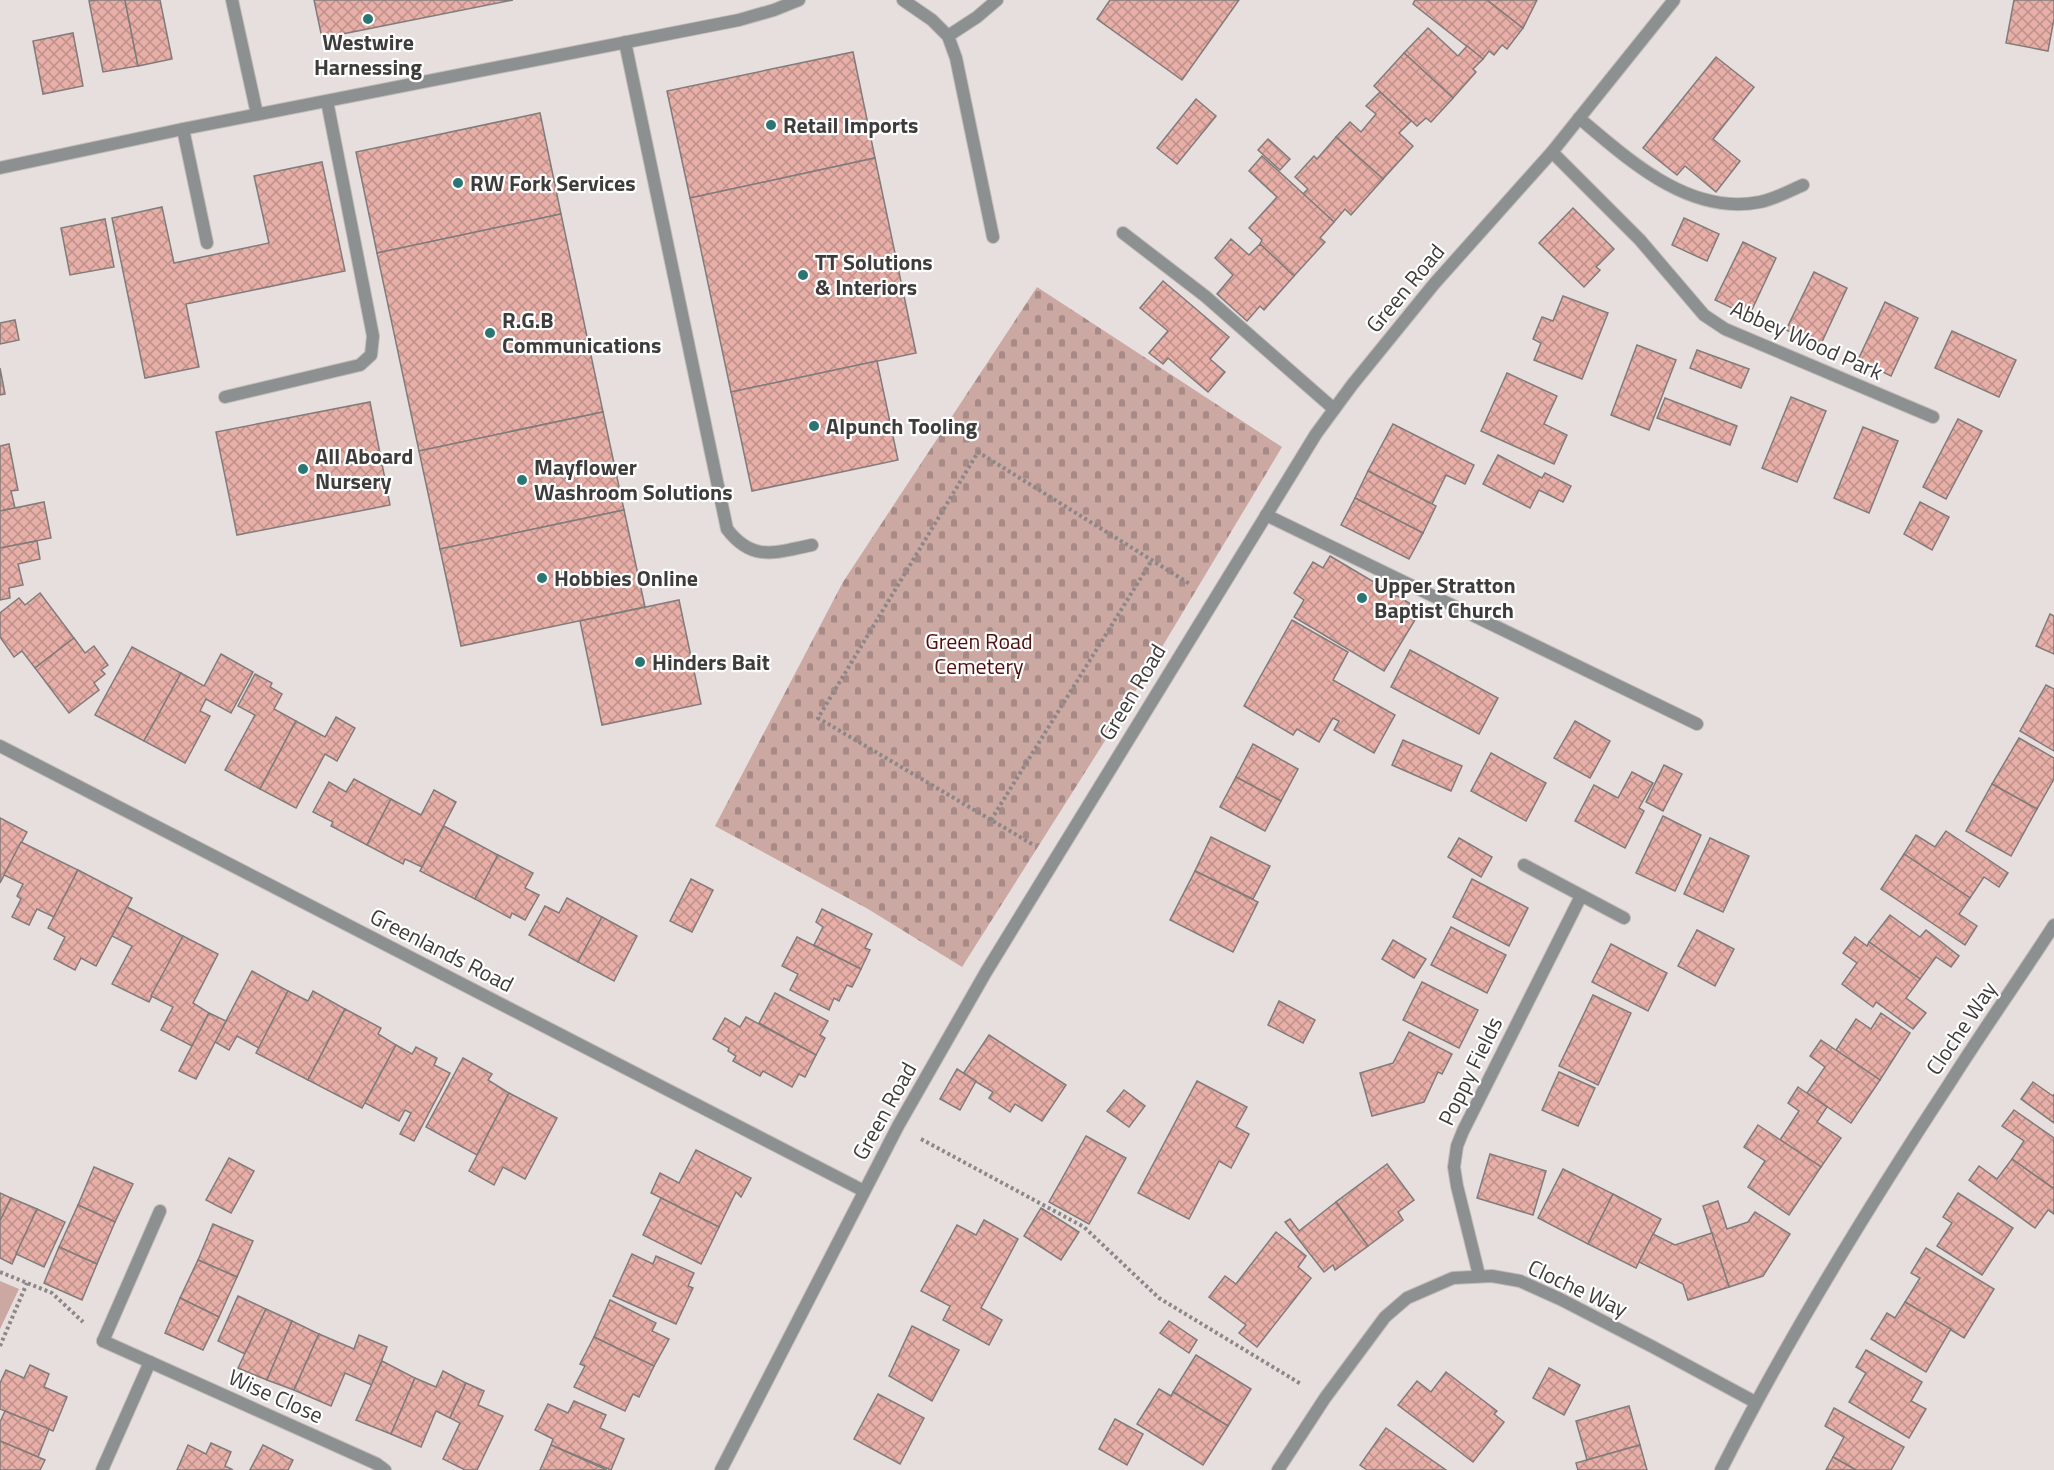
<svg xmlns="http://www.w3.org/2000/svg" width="2054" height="1470" font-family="'Titillium Web',sans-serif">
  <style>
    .green { fill: #cca8a3 }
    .cemetery { fill: url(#cemetery-stones) }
    .building { fill: url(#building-cross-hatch); stroke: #817c7b; stroke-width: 1.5 }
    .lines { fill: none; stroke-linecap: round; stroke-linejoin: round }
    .service-casing { stroke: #c1bbba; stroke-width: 14 }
    .minor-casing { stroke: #c1bbba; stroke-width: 14 }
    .path { stroke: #8d8887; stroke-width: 4; stroke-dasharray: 3 3; stroke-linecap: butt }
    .service { stroke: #8d9090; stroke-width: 12 }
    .minor { stroke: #8d9090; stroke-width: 12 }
    .poi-dot { fill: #2b7573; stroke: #fff; stroke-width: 2 }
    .labels { text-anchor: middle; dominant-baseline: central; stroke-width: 4.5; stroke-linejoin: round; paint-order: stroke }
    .poi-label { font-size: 22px; font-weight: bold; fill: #3e3b3b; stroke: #fff; text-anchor: start }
    .street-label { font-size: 22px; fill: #3e3b3b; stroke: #fff }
    .park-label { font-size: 22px; fill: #4f0d0a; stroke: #fff }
  </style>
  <defs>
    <pattern id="cemetery-stones" width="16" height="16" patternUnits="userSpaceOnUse" patternTransform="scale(1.5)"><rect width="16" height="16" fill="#cca8a3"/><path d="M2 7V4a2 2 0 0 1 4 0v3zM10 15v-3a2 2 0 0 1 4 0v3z" fill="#a78a86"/></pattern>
    <pattern id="building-cross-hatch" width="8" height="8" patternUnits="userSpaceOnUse" patternTransform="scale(1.5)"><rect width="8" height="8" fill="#e7afa7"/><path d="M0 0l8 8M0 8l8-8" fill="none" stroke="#bd9089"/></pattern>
  </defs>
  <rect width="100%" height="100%" fill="#e6dfde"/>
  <path class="green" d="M0 1281 19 1289 0 1329Z"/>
  <path class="cemetery" d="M1037 287 1282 447 1120 717 962 967 868 909 715 826 843 582Z"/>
  <g class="building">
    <path d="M96 0H125L138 66 103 72 89 1Z"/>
    <path d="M125 0H160L172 59 138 66Z"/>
    <path d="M314 0H513L322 38Z"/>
    <path d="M1110 0H1239L1182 80 1097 19Z"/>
    <path d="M1415 0H1487L1523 28 1507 49 1502 45 1494 55 1489 51 1483 59 1413 4Z"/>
    <path d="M1487 0H1537L1523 28Z"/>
    <path d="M2014 0H2054V19L2048 51 2006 43Z"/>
    <path d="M1428 28 1458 56 1467 46 1483 59 1473 69 1476 72 1453 98 1404 53Z"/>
    <path d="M73 33 83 86 43 94 33 41Z"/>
    <path d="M853 52 875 158 690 198 667 91Z"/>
    <path d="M1404 53 1453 98 1431 122 1426 118 1417 126 1374 86Z"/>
    <path d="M1716 57 1754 87 1713 139 1740 161 1716 192 1685 166 1677 175 1643 148Z"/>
    <path d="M1380 92 1411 121 1399 133 1413 146 1383 179 1336 137 1350 122 1361 132 1376 114 1366 106Z"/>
    <path d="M1196 99 1216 116 1177 164 1157 148Z"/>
    <path d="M540 113 561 214 377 253 356 152Z"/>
    <path d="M1336 137 1383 179 1351 215 1345 209 1334 222 1303 194 1308 189 1295 177 1314 156 1317 159Z"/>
    <path d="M1268 139 1290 159 1280 170 1258 150Z"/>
    <path d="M1262 156 1334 222 1320 238 1325 242 1294 276 1260 244 1262 240 1249 228 1277 197 1249 171Z"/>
    <path d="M875 158 916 353 731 392 690 198Z"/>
    <path d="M322 162 345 271 186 304 199 367 145 378 112 218 162 207 174 263 269 243 254 176Z"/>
    <path d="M1573 208 1614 249 1596 267 1600 270 1584 287 1539 243Z"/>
    <path d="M561 214 603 412 419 451 377 253Z"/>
    <path d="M1684 218 1719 234 1707 261 1672 245Z"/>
    <path d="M105 219 114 267 70 275 61 228Z"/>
    <path d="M1231 239 1249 255 1260 244 1294 276 1264 310 1260 306 1247 321 1217 294 1233 275 1215 258Z"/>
    <path d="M1743 242 1776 258 1749 316 1715 300Z"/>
    <path d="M1814 272 1847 288 1820 346 1786 330Z"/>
    <path d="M1163 281 1229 337 1210 359 1225 372 1208 392 1168 358 1163 364 1149 353 1168 331 1140 308Z"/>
    <path d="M1563 296 1608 313 1582 379 1534 360 1541 343 1533 339 1542 317 1553 321Z"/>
    <path d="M1885 302 1918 318 1891 376 1858 360Z"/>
    <path d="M15 320 19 340 0 344V323Z"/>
    <path d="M1952 331 2016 360 1999 397 1935 368Z"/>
    <path d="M1637 345 1676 360 1649 430 1611 415Z"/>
    <path d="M1697 350 1749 369 1741 388 1690 368Z"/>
    <path d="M877 361 898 460 752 491 731 392Z"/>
    <path d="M0 368 5 394 0 395Z"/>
    <path d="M1507 373 1557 396 1544 424 1567 435 1554 464 1481 431Z"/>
    <path d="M1791 397 1826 411 1797 482 1762 468Z"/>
    <path d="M1665 398 1737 426 1730 445 1657 418Z"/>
    <path d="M370 402 390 505 237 535 216 432Z"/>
    <path d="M603 412 624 510 440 549 419 451Z"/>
    <path d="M1958 419 1982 431 1946 499 1923 487Z"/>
    <path d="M1393 424 1474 465 1465 484 1446 475 1432 504 1368 471Z"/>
    <path d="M1863 427 1898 441 1869 513 1834 498Z"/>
    <path d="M9 444 18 490 11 491 15 508 0 511V446Z"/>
    <path d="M1498 455 1542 478 1545 473 1571 486 1563 502 1539 490 1530 508 1483 484Z"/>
    <path d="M1368 471 1436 506 1423 533 1355 498Z"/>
    <path d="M1355 498 1423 533 1409 559 1341 525Z"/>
    <path d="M44 502 51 538 0 548V511Z"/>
    <path d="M1920 502 1949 517 1932 550 1904 534Z"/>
    <path d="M624 510 645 607 461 646 440 549Z"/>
    <path d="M37 541 40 559 18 564 23 585 9 588 10 598 0 600V548Z"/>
    <path d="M1330 556 1421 610 1384 671 1294 617 1304 600 1294 593 1313 562 1323 568Z"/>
    <path d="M40 593 74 638 35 668 22 651 14 657 0 637V613L19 598 25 605Z"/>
    <path d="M679 600 701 704 602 725 580 621Z"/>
    <path d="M2050 614 2054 616V654L2036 646Z"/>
    <path d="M1292 620 1348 652 1333 680 1395 715 1374 753 1334 730 1339 721 1333 718 1319 742 1297 729 1293 735 1244 706Z"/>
    <path d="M74 638 85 653 94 646 108 665 101 670 105 674 94 683 99 690 69 713 35 668Z"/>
    <path d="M132 647 181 673 144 741 95 715Z"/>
    <path d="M1410 650 1498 698 1479 734 1391 687Z"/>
    <path d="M221 654 253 672 231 713 206 699 200 711 210 716 185 763 144 741 181 673 204 686Z"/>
    <path d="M255 674 272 683 270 687 282 694 274 709 296 721 260 789 225 770 255 715 238 706Z"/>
    <path d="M2046 685 2054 689V751L2020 731Z"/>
    <path d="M336 717 355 728 337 761 325 754 296 808 260 789 296 721 325 737Z"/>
    <path d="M1575 721 1610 741 1590 778 1554 758Z"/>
    <path d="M2019 738 2054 758V779L2037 809 1992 784Z"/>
    <path d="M1403 740 1462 766 1451 791 1392 765Z"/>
    <path d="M1253 744 1298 769 1281 801 1236 777Z"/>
    <path d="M1491 753 1546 783 1526 821 1471 791Z"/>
    <path d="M1664 765 1682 774 1663 811 1646 802Z"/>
    <path d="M1632 772 1653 783 1639 808 1644 811 1625 848 1575 821 1594 785 1618 798Z"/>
    <path d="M1236 777 1281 801 1265 831 1220 807Z"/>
    <path d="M354 779 391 799 367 845 331 826 333 822 313 812 329 782 346 792Z"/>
    <path d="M1992 784 2037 809 2011 856 1966 831Z"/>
    <path d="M434 790 456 802 422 867 405 859 403 864 367 845 391 799 421 815Z"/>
    <path d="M1663 816 1701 835 1675 891 1636 873Z"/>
    <path d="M0 818 27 832 0 883Z"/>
    <path d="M444 826 498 855 475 899 420 871Z"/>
    <path d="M1946 831 2008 873 1999 887 1984 877 1970 898 1904 854 1916 835 1935 847Z"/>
    <path d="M1211 837 1270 866 1253 899 1195 871Z"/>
    <path d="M1459 838 1492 857 1481 877 1448 857Z"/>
    <path d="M1710 838 1749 856 1723 912 1684 894Z"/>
    <path d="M21 842 78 870 54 917 37 909 29 925 12 917 21 899 17 896 23 884 4 875Z"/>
    <path d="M1904 854 1970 898 1959 914 1977 926 1965 945 1881 889Z"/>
    <path d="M498 855 533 873 525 888 539 895 525 920 512 913 510 918 475 899Z"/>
    <path d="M78 870 132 898 96 966 81 958 75 970 54 959 65 937 48 928Z"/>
    <path d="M1195 871 1258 902 1233 952 1170 920Z"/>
    <path d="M691 879 713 890 692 932 670 921Z"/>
    <path d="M1472 879 1528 908 1509 946 1453 917Z"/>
    <path d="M567 898 602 917 578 962 529 935 545 906 559 913Z"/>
    <path d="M127 907 183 936 149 1002 112 984 132 946 112 936Z"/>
    <path d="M822 909 872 934 865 948 870 950 861 969 814 945 823 927 816 922Z"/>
    <path d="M1890 915 1920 937 1926 930 1959 956 1951 967 1936 957 1920 979 1869 942Z"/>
    <path d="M602 917 637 936 614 981 578 962Z"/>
    <path d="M1451 927 1506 955 1487 993 1431 965Z"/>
    <path d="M1697 930 1734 949 1715 986 1678 966Z"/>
    <path d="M183 936 218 954 193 1003 209 1013 192 1046 161 1030 173 1007 151 996Z"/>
    <path d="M797 937 861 969 852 987 847 985 839 1001 834 998 829 1010 790 990 798 974 782 966Z"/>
    <path d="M1855 937 1867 946 1869 942 1920 979 1906 998 1926 1013 1913 1029 1876 1002 1873 1007 1842 984 1857 963 1843 953Z"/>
    <path d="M1393 940 1426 959 1414 978 1382 959Z"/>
    <path d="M1611 944 1667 973 1648 1011 1592 982Z"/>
    <path d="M252 971 288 991 259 1048 237 1036 229 1050 215 1042Z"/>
    <path d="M1422 982 1478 1010 1459 1048 1403 1020Z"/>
    <path d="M288 991 308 1001 313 991 345 1009 308 1080 256 1053Z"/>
    <path d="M775 993 828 1021 820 1035 825 1038 816 1055 759 1023Z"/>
    <path d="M1593 995 1631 1013 1598 1085 1559 1066Z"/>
    <path d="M1279 1001 1315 1020 1303 1043 1268 1025Z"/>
    <path d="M345 1009 381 1028 378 1034 396 1045 362 1108 308 1080Z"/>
    <path d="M209 1013 226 1021 196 1079 179 1071Z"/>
    <path d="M1881 1013 1910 1033 1880 1080 1836 1050 1856 1019 1871 1029Z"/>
    <path d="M746 1017 816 1055 805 1077 799 1074 792 1087 763 1071 760 1076 733 1061 736 1056 728 1051 729 1048 713 1039 725 1018 740 1027Z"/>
    <path d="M1409 1032 1452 1054 1442 1074 1438 1072 1424 1102 1372 1116 1360 1073 1393 1063Z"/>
    <path d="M989 1035 1066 1085 1042 1121 1015 1104 1010 1112 989 1098 993 1092 963 1074Z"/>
    <path d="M1821 1040 1880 1080 1851 1123 1807 1093 1825 1067 1810 1056Z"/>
    <path d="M396 1045 412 1054 416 1047 437 1058 434 1065 450 1073 414 1141 400 1134 411 1113 405 1110 399 1121 365 1103Z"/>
    <path d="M463 1058 492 1074 488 1080 509 1093 477 1155 426 1127Z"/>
    <path d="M957 1069 976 1081 960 1110 940 1099Z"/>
    <path d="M1559 1072 1595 1088 1578 1126 1542 1110Z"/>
    <path d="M1197 1081 1247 1107 1236 1127 1249 1134 1231 1168 1219 1161 1189 1219 1138 1193Z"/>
    <path d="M2033 1082 2053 1096 2054 1094V1123L2021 1099Z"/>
    <path d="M1798 1087 1827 1107 1817 1122 1841 1138 1821 1167 1780 1140 1799 1111 1788 1103Z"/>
    <path d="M1124 1090 1145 1106 1129 1127 1107 1111Z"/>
    <path d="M509 1093 557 1118 525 1179 503 1167 494 1185 469 1171Z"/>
    <path d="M2014 1110 2054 1138V1189L2012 1159 2024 1141 2002 1126Z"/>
    <path d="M1758 1125 1821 1167 1789 1215 1748 1187 1765 1161 1744 1147Z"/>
    <path d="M1086 1136 1126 1158 1089 1224 1049 1202Z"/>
    <path d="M696 1150 751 1178 741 1197 736 1192 719 1227 651 1193 660 1173 679 1183Z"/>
    <path d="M1490 1154 1546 1171 1533 1215 1477 1198Z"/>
    <path d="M229 1158 254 1171 231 1213 206 1200Z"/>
    <path d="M2012 1159 2054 1189V1214L2048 1210 2035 1228 1969 1180 1979 1166 1997 1179Z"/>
    <path d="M1387 1164 1414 1200 1398 1212 1403 1220 1368 1246 1336 1202Z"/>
    <path d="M94 1167 133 1184 115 1222 78 1205Z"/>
    <path d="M1563 1169 1613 1194 1588 1244 1538 1218Z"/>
    <path d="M0 1193 11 1198 0 1221Z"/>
    <path d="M1958 1193 2013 1228 1982 1275 1937 1246 1952 1223 1943 1217Z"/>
    <path d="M1613 1194 1661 1219 1636 1268 1588 1244Z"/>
    <path d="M11 1198 37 1209 12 1264 0 1258V1221Z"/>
    <path d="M661 1198 719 1227 701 1264 643 1235Z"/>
    <path d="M1718 1201 1727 1229 1748 1222 1755 1212 1790 1234 1763 1276 1729 1287 1703 1206Z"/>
    <path d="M1336 1202 1368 1246 1335 1270 1333 1265 1324 1272 1285 1222 1290 1219 1299 1231Z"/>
    <path d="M78 1205 115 1222 97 1264 59 1247Z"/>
    <path d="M1041 1208 1079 1232 1061 1260 1024 1236Z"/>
    <path d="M37 1209 65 1222 44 1267 16 1254Z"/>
    <path d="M984 1220 1018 1239 981 1308 1002 1320 989 1345 943 1320 950 1306 921 1291 957 1225 976 1235Z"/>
    <path d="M213 1224 253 1241 237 1277 198 1260Z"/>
    <path d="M1276 1232 1306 1256 1298 1267 1311 1278 1257 1347 1239 1333 1246 1325 1209 1297 1225 1276 1236 1284Z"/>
    <path d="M1712 1233 1729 1287 1688 1300 1683 1284 1639 1262 1653 1234 1675 1245Z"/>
    <path d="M59 1247 97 1264 82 1300 44 1283Z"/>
    <path d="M1926 1248 1994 1289 1964 1338 1905 1302 1920 1278 1911 1273Z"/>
    <path d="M632 1254 653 1264 656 1256 694 1273 688 1286 693 1288 676 1324 613 1296Z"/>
    <path d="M198 1260 237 1277 219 1317 180 1298Z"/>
    <path d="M238 1296 266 1309 245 1354 218 1341Z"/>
    <path d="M180 1298 219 1317 203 1350 165 1333Z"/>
    <path d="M610 1300 656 1323 652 1331 669 1339 654 1366 594 1337Z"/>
    <path d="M1905 1302 1951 1329 1926 1372 1871 1339 1887 1313 1895 1318Z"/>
    <path d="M266 1309 292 1321 267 1380 238 1368Z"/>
    <path d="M292 1321 319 1334 294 1390 267 1380Z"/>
    <path d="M1169 1321 1197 1340 1189 1353 1160 1333Z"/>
    <path d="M912 1326 959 1350 932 1401 889 1376Z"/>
    <path d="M319 1334 354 1349 359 1335 387 1347 372 1385 345 1373 331 1406 294 1390Z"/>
    <path d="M594 1337 654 1366 639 1397 633 1394 625 1411 574 1387 585 1366 580 1364Z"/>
    <path d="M1866 1350 1922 1382 1911 1401 1926 1409 1909 1438 1849 1402 1866 1373 1856 1367Z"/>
    <path d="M1196 1355 1251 1389 1228 1426 1173 1392Z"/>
    <path d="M382 1361 415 1378 391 1434 356 1420Z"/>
    <path d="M30 1365 49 1374 44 1387 67 1397 53 1431 0 1409V1383L6 1370 24 1378Z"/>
    <path d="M1549 1368 1580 1385 1564 1415 1533 1398Z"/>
    <path d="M443 1371 466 1383 450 1418 436 1411 421 1447 391 1434 415 1378 436 1387Z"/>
    <path d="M1446 1372 1497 1411 1494 1414 1504 1422 1473 1462 1398 1405 1417 1381 1431 1392Z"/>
    <path d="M466 1383 484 1391 478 1405 503 1416 477 1470H465L443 1459 460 1423 450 1418Z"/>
    <path d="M1159 1389 1171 1396 1173 1392 1228 1426 1203 1465 1137 1424Z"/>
    <path d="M878 1394 924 1418 900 1464 854 1439Z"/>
    <path d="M574 1401 606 1415 600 1428 624 1439 611 1470 551 1445 553 1439 535 1430 548 1404 568 1413Z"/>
    <path d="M1629 1406 1640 1445 1587 1460 1576 1421Z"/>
    <path d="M1834 1408 1904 1447 1891 1470H1856L1833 1457 1844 1437 1825 1426Z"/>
    <path d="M5 1411 49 1429 38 1457 0 1441V1422Z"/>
    <path d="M1115 1419 1143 1434 1127 1465 1099 1449Z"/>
    <path d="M1386 1428 1446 1470H1367L1360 1465Z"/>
    <path d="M0 1441 45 1460 40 1470H0Z"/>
    <path d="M211 1443 231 1452 225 1466 233 1470H177L188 1445 206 1454Z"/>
    <path d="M263 1445 293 1460 288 1470H250Z"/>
    <path d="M551 1445 607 1470H540Z"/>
    <path d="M1640 1445 1647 1470H1578L1576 1463Z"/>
    <path d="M1833 1457 1856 1470H1826Z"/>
  </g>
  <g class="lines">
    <g class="service-casing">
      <g id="service">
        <path d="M232 0 257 114"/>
        <path d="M903 0 932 20 948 36 956 58 993 237"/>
        <path d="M948 36 977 17 997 0"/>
        <path d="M625 42 727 529C753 563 776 552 812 545"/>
        <path d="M1579 118C1629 160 1689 216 1760 202 1775 199 1789 191 1803 185"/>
        <path d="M183 129 207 243"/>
        <path d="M0 168 183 129 739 20 774 10 799 0"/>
        <path d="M1123 233 1205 296 1334 409"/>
        <path d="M225 397 360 365 371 355 373 336 327 101"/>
        <path d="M1266 515 1697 724"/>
        <path d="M103 1341 160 1211"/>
      </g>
    </g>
    <g class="minor-casing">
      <g id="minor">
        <path d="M1552 152 1640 240 1704 315 1725 329 1933 417"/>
        <path d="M0 746 864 1191"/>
        <path d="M1524 865 1624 918"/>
        <path d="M1479 1275 1457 1186 1454 1167 1457 1146 1463 1131 1581 896"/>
        <path d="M103 1341 377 1464 385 1470"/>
        <path d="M102 1470 150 1362"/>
        <path d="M721 1470 898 1126 986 972 1316 434 1352 385 1434 284 1552 152 1674 0"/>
        <path d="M1278 1470 1325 1398 1385 1317 1407 1298 1453 1278 1492 1276 1520 1281 1560 1299 1653 1347 1755 1402"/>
        <path d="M1721 1470C1788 1337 1867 1209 1949 1084 1983 1030 2020 978 2054 925"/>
      </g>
    </g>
    <g class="path">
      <path d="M991 820 1152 560"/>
      <path d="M1032 844 818 718 978 452 1190 584"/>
      <path d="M921 1139 1084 1227 1159 1298 1301 1384"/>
      <path d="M0 1272 52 1293 83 1322"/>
      <path d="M0 1346 27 1283"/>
    </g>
    <use href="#service" class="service"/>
    <use href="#minor" class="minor"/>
  </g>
  <g class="poi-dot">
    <circle cx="368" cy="19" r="6"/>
    <circle cx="771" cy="125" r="6"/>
    <circle cx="458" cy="183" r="6"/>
    <circle cx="803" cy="275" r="6"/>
    <circle cx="490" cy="333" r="6"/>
    <circle cx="814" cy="426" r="6"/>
    <circle cx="303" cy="469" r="6"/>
    <circle cx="522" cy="480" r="6"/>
    <circle cx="542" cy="578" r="6"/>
    <circle cx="1362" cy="598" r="6"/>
    <circle cx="640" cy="662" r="6"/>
  </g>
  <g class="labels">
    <g class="poi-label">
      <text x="368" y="42" text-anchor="middle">Westwire<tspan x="368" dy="25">Harnessing</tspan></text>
      <text x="783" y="125">Retail Imports</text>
      <text x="470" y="183">RW Fork Services</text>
      <text x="815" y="262">TT Solutions<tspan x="815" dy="25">&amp; Interiors</tspan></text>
      <text x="502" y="320">R.G.B<tspan x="502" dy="25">Communications</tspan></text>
      <text x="826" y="426">Alpunch Tooling</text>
      <text x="315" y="456">All Aboard<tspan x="315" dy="25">Nursery</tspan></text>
      <text x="534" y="467">Mayflower<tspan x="534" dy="25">Washroom Solutions</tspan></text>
      <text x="554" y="578">Hobbies Online</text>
      <text x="1374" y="585">Upper Stratton<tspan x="1374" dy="25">Baptist Church</tspan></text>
      <text x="652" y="662">Hinders Bait</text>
    </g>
    <g class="street-label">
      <text transform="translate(1405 288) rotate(-50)">Green Road</text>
      <text transform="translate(1807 340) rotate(24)">Abbey Wood Park</text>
      <text transform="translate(1132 692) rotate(-59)">Green Road</text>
      <text transform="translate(442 950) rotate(27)">Greenlands Road</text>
      <text transform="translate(1961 1028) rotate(-56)">Cloche Way</text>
      <text transform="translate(1470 1071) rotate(-64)">Poppy Fields</text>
      <text transform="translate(884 1111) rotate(-61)">Green Road</text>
      <text transform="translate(1578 1288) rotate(25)">Cloche Way</text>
      <text transform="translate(276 1396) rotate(24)">Wise Close</text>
    </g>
    <g class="park-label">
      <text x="979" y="641">Green Road<tspan x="979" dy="25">Cemetery</tspan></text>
    </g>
  </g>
</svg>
